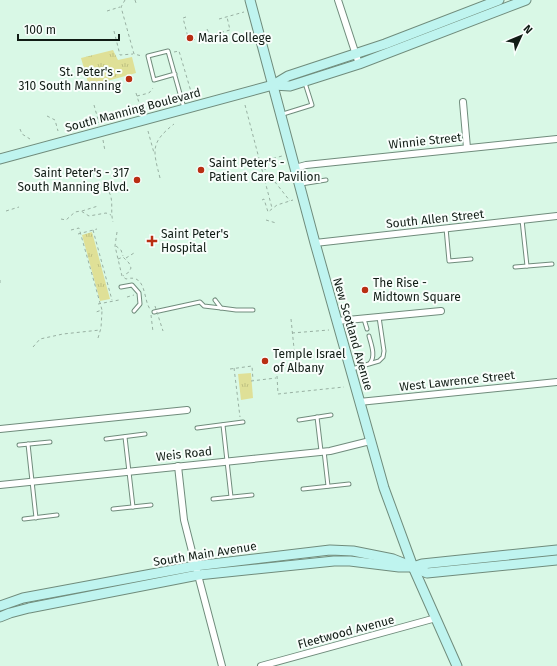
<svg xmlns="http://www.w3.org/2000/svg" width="557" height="666" font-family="'Fira Sans',sans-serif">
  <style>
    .grass { fill: url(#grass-tufts) }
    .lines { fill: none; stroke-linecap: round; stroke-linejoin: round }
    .lane-casing { stroke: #708c7c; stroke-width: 5 }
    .street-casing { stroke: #708c7c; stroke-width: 8 }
    .secondary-casing { stroke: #708c7c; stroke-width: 11 }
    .path { stroke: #98b0a2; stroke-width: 1; stroke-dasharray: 3 3; stroke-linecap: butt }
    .lane { stroke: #fff; stroke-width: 3 }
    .street { stroke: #fff; stroke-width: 6 }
    .secondary { stroke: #bff4ef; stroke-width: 9 }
    .path-bridge { stroke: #98b0a2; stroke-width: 1; stroke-dasharray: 3 3; stroke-linecap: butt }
    .poi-dot { fill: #b92e12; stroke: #f8fefb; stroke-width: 1.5 }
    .labels { text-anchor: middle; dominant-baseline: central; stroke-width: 4; stroke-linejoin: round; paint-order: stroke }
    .poi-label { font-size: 12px; fill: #111c15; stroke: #f8fefb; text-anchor: start }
    .street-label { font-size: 12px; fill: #111c15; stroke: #f8fefb }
  </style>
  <defs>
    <pattern id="grass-tufts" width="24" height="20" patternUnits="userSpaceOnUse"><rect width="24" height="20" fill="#dfe097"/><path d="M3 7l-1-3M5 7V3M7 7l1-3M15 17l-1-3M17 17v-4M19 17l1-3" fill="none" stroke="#bec081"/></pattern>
  </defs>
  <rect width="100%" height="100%" fill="#d9f8e6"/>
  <g class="grass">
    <path d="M113 50 118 60 132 57 136 73 89 86 81 58Z"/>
    <path d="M92 232 110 299 100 301 82 235Z"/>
    <path d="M251 373 253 398 241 400 238 374Z"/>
  </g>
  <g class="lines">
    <g class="lane-casing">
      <g id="lane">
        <path d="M175 74 154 80 148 56 168 51 184 108"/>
        <path d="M283 114 312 105 305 83"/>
        <path d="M301 184 326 180"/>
        <path d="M522 220 527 266"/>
        <path d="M446 228 449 261 471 259"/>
        <path d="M515 267 552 264"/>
        <path d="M121 287 132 285 139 293 140 304 134 311"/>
        <path d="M215 300 221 308 236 310H253"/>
        <path d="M154 312 200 302 204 306 221 308"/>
        <path d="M364 319 367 329"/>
        <path d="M369 336C371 344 376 356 370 363"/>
        <path d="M352 369 379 361 383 357 384 351 379 317"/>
        <path d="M317 417 321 451"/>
        <path d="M299 420 331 415"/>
        <path d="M223 425 231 497"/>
        <path d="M197 428 243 422"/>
        <path d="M125 437 133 507"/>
        <path d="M106 439 145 434"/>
        <path d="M28 444 36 518"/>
        <path d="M19 445 50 442"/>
        <path d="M324 451 328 486"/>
        <path d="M303 489 349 484"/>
        <path d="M213 499 252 495"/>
        <path d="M113 509 151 505"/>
        <path d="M24 519 57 515"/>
      </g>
    </g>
    <g class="street-casing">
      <g id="street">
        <path d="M338 0 359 64"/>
        <path d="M463 102 467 148"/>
        <path d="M295 168 306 165 557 139"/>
        <path d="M315 243 557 216"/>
        <path d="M337 321 441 311"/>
        <path d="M359 402 557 382"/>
        <path d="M0 429 187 410"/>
        <path d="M178 466 184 520 198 575 222 666"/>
        <path d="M0 485 330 451 370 441"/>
        <path d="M261 666 436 618"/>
      </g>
    </g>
    <g class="secondary-casing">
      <g id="secondary">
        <path d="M250 0 315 243 384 488 413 567 457 666"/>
        <path d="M273 85 290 86 359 64 526 0"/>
        <path d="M0 159 273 85 288 76 385 44 499 0"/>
        <path d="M0 606 23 598 195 566 330 550 353 551 393 559 413 567 422 564 557 550"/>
        <path d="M0 617 10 613 29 608 198 575 334 561H350L399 567H413L427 573 557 560"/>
      </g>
    </g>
    <g class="path">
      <path d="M125 0 121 7 134 54 142 56"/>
      <path d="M135 0 136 3"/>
      <path d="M107 11 120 7"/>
      <path d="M186 17 183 18 189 41 230 30 227 17"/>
      <path d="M219 19 244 12"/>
      <path d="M207 29 210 35"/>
      <path d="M114 31 120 55 133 54"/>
      <path d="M174 52 179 51 192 95"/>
      <path d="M136 93 141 109"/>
      <path d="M137 96 149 93 153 88"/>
      <path d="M94 105 99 123"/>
      <path d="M245 105 272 208"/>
      <path d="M47 116 55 120 58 131"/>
      <path d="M20 129 22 134 30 139"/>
      <path d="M148 131 154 153"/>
      <path d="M103 140 105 151"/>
      <path d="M260 163 290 201"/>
      <path d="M250 165 282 156"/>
      <path d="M160 178C153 150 150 143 174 124"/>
      <path d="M91 187H93"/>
      <path d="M109 192C114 201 110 211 113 222"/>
      <path d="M262 200 264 199 268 212 277 205 293 200"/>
      <path d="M6 211 19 207"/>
      <path d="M82 211 98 206"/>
      <path d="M61 219 66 220 75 212 81 211 89 216 106 213 111 215"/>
      <path d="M266 220 276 223"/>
      <path d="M71 230 79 228 102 310 96 312"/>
      <path d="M93 230 112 300"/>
      <path d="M117 232 115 246 118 259 122 276 126 279C147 273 143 300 150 309"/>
      <path d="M78 234 97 229"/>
      <path d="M116 246 121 250 123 256"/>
      <path d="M126 258 134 253"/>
      <path d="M118 259 123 257 129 263 131 268 129 272 123 276"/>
      <path d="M0 280V285"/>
      <path d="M127 297 134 295"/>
      <path d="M98 304 119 300"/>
      <path d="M151 315 153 332"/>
      <path d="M291 319 295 358"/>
      <path d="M292 333 329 330"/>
      <path d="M98 338 101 328 102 311"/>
      <path d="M33 347 40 339 63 334 100 330"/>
      <path d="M293 359 335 353"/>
      <path d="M234 368 240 417"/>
      <path d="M230 369 252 366 253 380"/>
      <path d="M277 376 278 394 344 387"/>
      <path d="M251 381 276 378"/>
    </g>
    <use href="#lane" class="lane"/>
    <use href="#street" class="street"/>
    <use href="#secondary" class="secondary"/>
    <path class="path-bridge" d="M155 306 163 331"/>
  </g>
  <g class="poi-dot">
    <circle cx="190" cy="38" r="4"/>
    <circle cx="129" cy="79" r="4"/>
    <circle cx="201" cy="170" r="4"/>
    <circle cx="137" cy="180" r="4"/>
    <path d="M150 235h4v4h4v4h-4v4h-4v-4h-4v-4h4z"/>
    <circle cx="365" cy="290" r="4"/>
    <circle cx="265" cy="361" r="4"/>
  </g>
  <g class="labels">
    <g class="poi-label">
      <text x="198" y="38">Maria College</text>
      <text x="121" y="72" text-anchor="end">St. Peter's -<tspan x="121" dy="14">310 South Manning</tspan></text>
      <text x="209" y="163">Saint Peter's -<tspan x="209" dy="14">Patient Care Pavilion</tspan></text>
      <text x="129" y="173" text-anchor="end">Saint Peter's - 317<tspan x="129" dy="14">South Manning Blvd.</tspan></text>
      <text x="161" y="234">Saint Peter's<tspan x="161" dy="14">Hospital</tspan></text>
      <text x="373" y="283">The Rise -<tspan x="373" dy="14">Midtown Square</tspan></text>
      <text x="273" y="354">Temple Israel<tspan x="273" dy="14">of Albany</tspan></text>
    </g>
    <g class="street-label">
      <text transform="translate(133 110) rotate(-15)">South Manning Boulevard</text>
      <text transform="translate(425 141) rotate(-6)">Winnie Street</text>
      <text transform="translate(435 219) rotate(-6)">South Allen Street</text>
      <text transform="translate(353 334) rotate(74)">New Scotland Avenue</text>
      <text transform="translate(457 381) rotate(-6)">West Lawrence Street</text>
      <text transform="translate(184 454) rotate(-6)">Weis Road</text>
      <text transform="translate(205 554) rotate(-9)">South Main Avenue</text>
      <text transform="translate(346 632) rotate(-15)">Fleetwood Avenue</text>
    </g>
  </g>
  <g transform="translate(521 36) rotate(46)" stroke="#f8fefb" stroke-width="3" paint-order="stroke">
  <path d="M0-3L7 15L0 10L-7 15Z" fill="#111c15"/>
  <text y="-6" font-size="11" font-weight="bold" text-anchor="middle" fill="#111c15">N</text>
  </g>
  <path d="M18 34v6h101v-6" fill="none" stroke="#111c15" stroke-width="2"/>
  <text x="24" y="34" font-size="12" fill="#111c15" stroke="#f8fefb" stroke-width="3" paint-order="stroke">100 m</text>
</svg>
